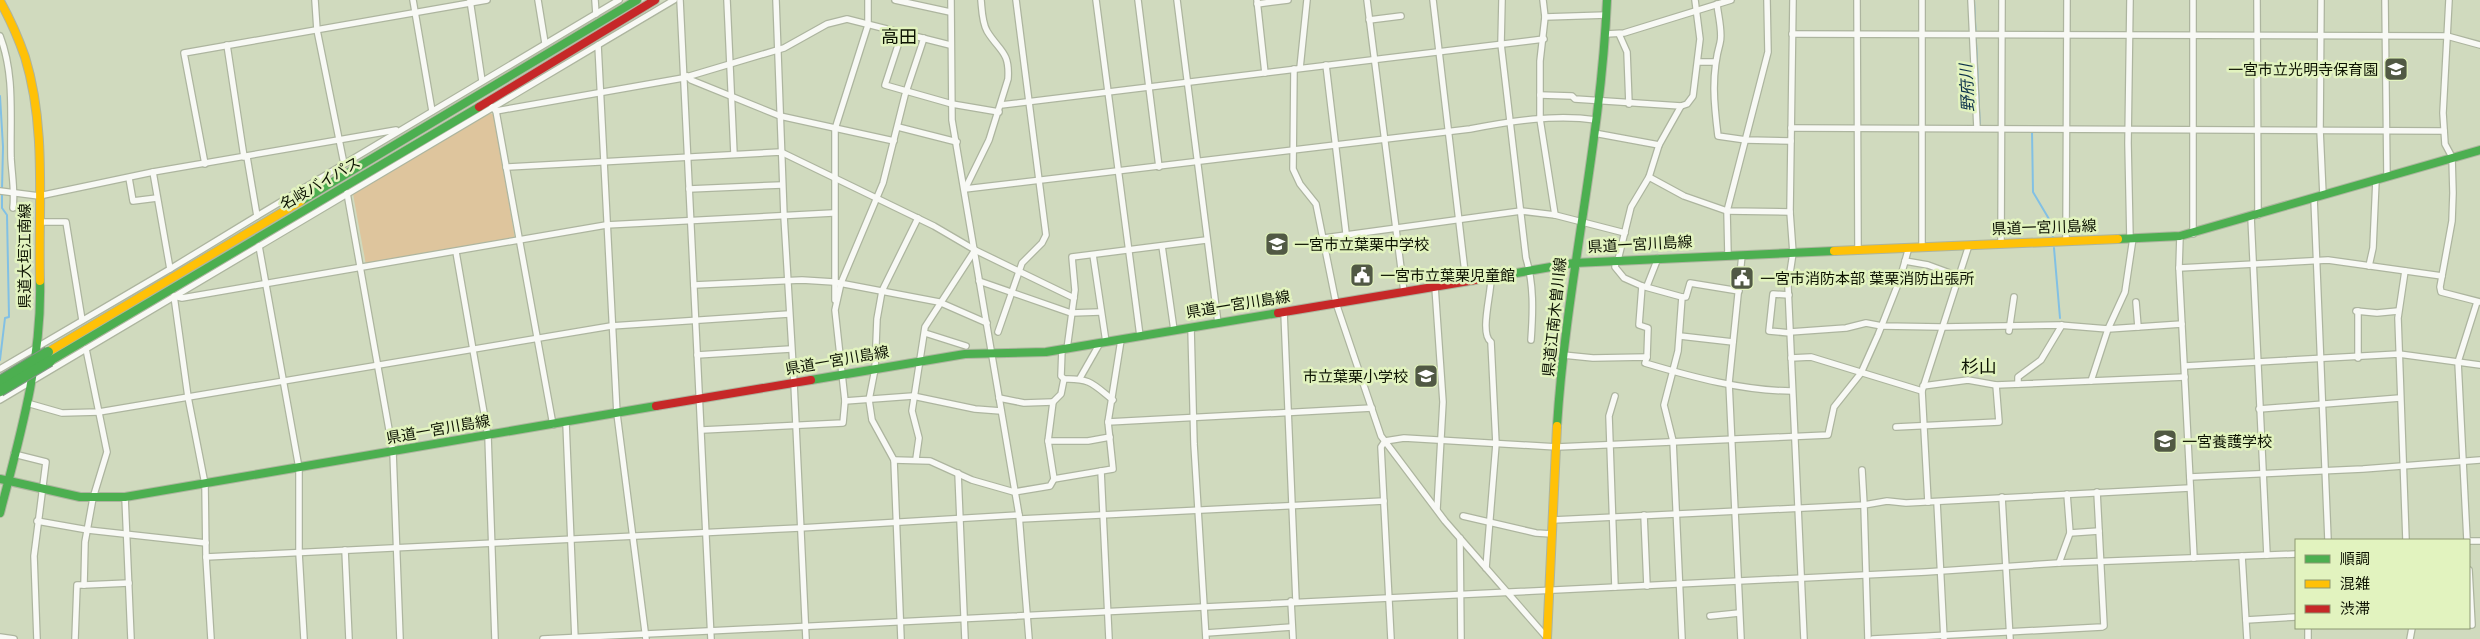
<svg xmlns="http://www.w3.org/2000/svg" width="2480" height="639" font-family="Arial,'Noto Sans JP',sans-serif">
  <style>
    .green { fill: #dec59d }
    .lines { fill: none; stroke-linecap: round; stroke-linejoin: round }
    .stream { stroke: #82c0e4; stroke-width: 2 }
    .street-casing { stroke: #adb59f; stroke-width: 8 }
    .fast-casing { stroke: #adb59f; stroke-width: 10 }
    .slow-casing { stroke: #adb59f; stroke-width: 10 }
    .jam-casing { stroke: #adb59f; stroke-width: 10 }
    .street { stroke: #f8f9f5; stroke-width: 5.5 }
    .fast { stroke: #4caf50; stroke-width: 8 }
    .slow { stroke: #ffc107; stroke-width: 8 }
    .jam { stroke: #c62828; stroke-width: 8 }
    .fast-bridge-casing { stroke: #829585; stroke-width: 12; stroke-linecap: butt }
    .fast-bridge { stroke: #4caf50; stroke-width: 10 }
    .labels { text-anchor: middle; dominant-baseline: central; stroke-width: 5; stroke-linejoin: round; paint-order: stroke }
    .poi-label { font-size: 15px; fill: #0d1302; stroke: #e2f3bf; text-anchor: start }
    .street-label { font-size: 15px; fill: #0d1302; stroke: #e2f3bf }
    .water-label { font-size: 16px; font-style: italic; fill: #0b314a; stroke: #e2f3bf }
    .quarter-label { font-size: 18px; fill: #0d1302; stroke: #e2f3bf }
  </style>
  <rect width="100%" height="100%" fill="#d0dabe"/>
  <path class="green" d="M490 113 494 115 515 239 366 265 353 194Z"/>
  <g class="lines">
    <g class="stream">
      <path d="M1974 0 1978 83"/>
      <path d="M1978 88 1980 128"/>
      <path d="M0 96 3 147 2 189"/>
      <path d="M2032 131 2033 192 2049 219 2053 237"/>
      <path d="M2054 248 2060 318"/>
      <path d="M0 360 5 318 9 317 7 215 2 208V194"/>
    </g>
    <g class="street-casing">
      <g id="street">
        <path d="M315 0 317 30 344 164"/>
        <path d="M413 0 432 111"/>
        <path d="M470 0 482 81"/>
        <path d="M538 0 545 43"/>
        <path d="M595 0 596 14"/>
        <path d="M680 0 711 639"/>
        <path d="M727 0 734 154"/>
        <path d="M776 0 784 216 794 383 806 639"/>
        <path d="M895 0 950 12"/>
        <path d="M951 0 952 120 1019 515 1029 639"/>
        <path d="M1096 0 1140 336"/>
        <path d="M1138 0 1159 167"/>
        <path d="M1177 0 1218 323"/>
        <path d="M1257 0 1265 73"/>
        <path d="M1367 0 1404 292"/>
        <path d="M1433 0 1466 281"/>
        <path d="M1502 0 1501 44 1526 258C1534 284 1533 312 1531 340"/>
        <path d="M1543 0 1545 17 1540 61V119L1555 215"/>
        <path d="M1793 0 1790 212 1793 253 1788 286 1804 639"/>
        <path d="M1857 0 1858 249"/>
        <path d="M1971 0 1977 128"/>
        <path d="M2257 0 2258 215"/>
        <path d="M2321 0 2320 130 2323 195"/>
        <path d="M2385 0 2387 176"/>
        <path d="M2449 0 2443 113 2445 144 2452 157 2453 193 2452 221 2440 287 2441 292 2480 302"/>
        <path d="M1257 4 1288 0"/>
        <path d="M1717 4C1718 15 1723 33 1720 43 1711 75 1714 104 1718 136L1746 140 1791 141"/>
        <path d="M1545 17 1607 15"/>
        <path d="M1369 20 1401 16"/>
        <path d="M902 33 885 85 952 104 999 112"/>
        <path d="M1606 34 1624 33 1731 0"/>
        <path d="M1619 34 1627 52 1629 104"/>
        <path d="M1792 34 2447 36 2480 45"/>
        <path d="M0 36C15 75 10 117 11 158 12 176 15 191 13 208"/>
        <path d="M227 45 244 157"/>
        <path d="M598 45 674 0"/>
        <path d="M1698 62H1715"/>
        <path d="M1326 65 1346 233"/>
        <path d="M1300 68 1307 0"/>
        <path d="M1294 69 1293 169 1300 184 1316 204 1336 303 1381 436 1445 521 1548 639"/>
        <path d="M687 76 691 80 780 116 894 141"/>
        <path d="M1540 95 1572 96 1575 99 1681 106"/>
        <path d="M1001 105 1544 39"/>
        <path d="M492 107 496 111 683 78 784 48 827 24 847 19 950 45"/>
        <path d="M496 111 553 425"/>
        <path d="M898 127 957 142"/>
        <path d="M1791 128 2444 131"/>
        <path d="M1594 133 1659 145"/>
        <path d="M205 164 184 53 487 0"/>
        <path d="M506 167 781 152 934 226 975 250 1074 298"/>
        <path d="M153 172 170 269 257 216 247 157"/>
        <path d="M1649 177 1684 196 1727 211 1790 212"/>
        <path d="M129 178 133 201 157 198"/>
        <path d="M689 189 782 185"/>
        <path d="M965 189 1470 129C1511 121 1555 114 1596 120"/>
        <path d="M965 189 989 140 1008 79C1010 51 999 51 987 31 982 22 982 10 981 0"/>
        <path d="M0 191 39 196 153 172 396 130"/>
        <path d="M347 193 393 452 400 639"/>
        <path d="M2314 198 2328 540"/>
        <path d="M257 216 619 0"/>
        <path d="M2251 217 2267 555"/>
        <path d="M39 222H66L82 320"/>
        <path d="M2193 234V0"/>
        <path d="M2180 236 2179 268 2194 558"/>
        <path d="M1324 238 1521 211 1555 215 1625 233"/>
        <path d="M2130 239 2128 143 2130 0"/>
        <path d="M2066 242 2067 0"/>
        <path d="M2001 243 2002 0"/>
        <path d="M259 246 299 468V553L304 639"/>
        <path d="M1162 246 1174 330"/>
        <path d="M1922 247V0"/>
        <path d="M456 252 488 436 495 639"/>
        <path d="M1093 255 1106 342"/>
        <path d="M1728 255 1727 211 1768 52 1767 0"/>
        <path d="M1616 260 1615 267 1624 278 1642 286 1639 325 1648 328 1647 357"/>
        <path d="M1618 260 1631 207 1649 177 1659 145 1681 106 1687 104 1693 96 1700 39 1695 0"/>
        <path d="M1905 261 1928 265 1958 276"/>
        <path d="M2369 266 2373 248 2376 180"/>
        <path d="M2179 268 2328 260 2442 276"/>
        <path d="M2405 271 2398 318 2406 540"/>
        <path d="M979 281 1071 313 1100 312"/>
        <path d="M694 285 802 280 834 282 939 302 987 323"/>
        <path d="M1642 286 1682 297"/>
        <path d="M1647 286 1658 258"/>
        <path d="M1435 287 1443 402 1437 509"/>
        <path d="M1789 295 1773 294 1769 331 1790 333"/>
        <path d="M835 300V129L868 25V0"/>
        <path d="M2136 302 2138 327"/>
        <path d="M2356 311 2377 313 2398 311"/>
        <path d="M2358 311V358"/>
        <path d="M1284 312 1296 601"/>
        <path d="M1191 328 1194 444 1206 639"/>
        <path d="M2009 331 2014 297"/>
        <path d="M998 332 1022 263 1042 243 1046 235 1016 0"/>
        <path d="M1790 332 1846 328 1866 323 1882 326 1942 327 2059 325 2108 329 2182 324"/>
        <path d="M925 333 966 346"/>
        <path d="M1680 336 1733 342"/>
        <path d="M1067 349 1075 290 1072 257 1206 240"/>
        <path d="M697 355 791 349"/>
        <path d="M1563 355 1593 358 1647 357 1645 363C1692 377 1744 391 1792 391"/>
        <path d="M1791 358 1811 357 1922 391"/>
        <path d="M2185 366 2399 354 2480 365"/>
        <path d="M0 369 170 269"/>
        <path d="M1080 378 1100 343"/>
        <path d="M1064 379C1090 378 1093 384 1113 400"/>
        <path d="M2091 381 2108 329 2125 292 2133 238"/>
        <path d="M2018 384V377L2041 360 2062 325"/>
        <path d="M1923 386 1968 380 1996 385 2185 377"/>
        <path d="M999 398 1024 403 1053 402"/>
        <path d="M0 400 598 45 617 414 646 639"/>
        <path d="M845 401 913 396 975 409 1001 411"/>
        <path d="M27 403 62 413 99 412 611 326 789 314"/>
        <path d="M2259 409 2400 398"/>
        <path d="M1108 422 1372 408"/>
        <path d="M566 423 575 639"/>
        <path d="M1896 427 1999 422 1996 385"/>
        <path d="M702 430 843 423 845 401 835 310 841 283 883 183 905 95 924 38"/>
        <path d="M1048 441H1088L1110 437"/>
        <path d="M14 454 46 462 34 556 37 639"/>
        <path d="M916 459 919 438 912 411 925 327 975 250"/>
        <path d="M894 460 930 461 972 480 1014 492 1050 486 1054 479 1048 441 1053 402 1061 394 1064 379 1061 376 1062 349"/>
        <path d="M1101 471 1109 639"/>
        <path d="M958 473 965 639"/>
        <path d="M2190 477 2363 469 2480 460"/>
        <path d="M1054 479 1113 469 1108 422 1121 340"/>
        <path d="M125 497 131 639"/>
        <path d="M2002 497 2010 639"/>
        <path d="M1928 502 1922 391 1969 245"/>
        <path d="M1937 502 1944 639"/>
        <path d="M1644 515 1647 586"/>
        <path d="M1463 516 1536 533 1552 534"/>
        <path d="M1020 519 1384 501"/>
        <path d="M1553 520 1864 505 1862 470"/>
        <path d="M37 521 88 530 206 543"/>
        <path d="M2070 533 2099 531"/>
        <path d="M1460 538 1461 639"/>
        <path d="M2467 540 2458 362 2477 302"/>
        <path d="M2469 541H2480"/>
        <path d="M345 550 349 639"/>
        <path d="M2242 556 2247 639"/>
        <path d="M206 557 800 528 1019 515"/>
        <path d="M2059 563 2070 533 2067 494"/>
        <path d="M1486 568 1496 444 1491 342C1479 334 1492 291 1491 277"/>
        <path d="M2469 570 2472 625"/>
        <path d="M84 585 129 583"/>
        <path d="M1615 587 1609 416 1615 396"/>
        <path d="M1291 601 1293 639"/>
        <path d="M1710 616 1739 613"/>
        <path d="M2246 620 2296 617"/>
        <path d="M1206 633 1292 627"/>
        <path d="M0 637 14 639"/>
        <path d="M75 639 77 585H84L85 542 93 498 107 452 86 349"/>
        <path d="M211 639 206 557 205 484 188 397 174 296 182 298 606 225 833 213"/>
        <path d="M543 639 1926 572 2059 563 2296 554"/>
        <path d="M901 639 894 460 872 420 869 400 875 369 877 319 882 291 918 218"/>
        <path d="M1391 639 1381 447 1385 441 1404 438 1557 447 1828 435 1834 407 1861 373 1878 335 1900 279 1909 247"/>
        <path d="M1682 639 1673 441 1664 405 1678 351 1682 297H1686L1690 283 1739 291"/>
        <path d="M1741 639 1729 383 1742 255"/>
        <path d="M1868 639 1864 505 1887 501 1906 503 2190 488"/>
        <path d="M1873 639 2102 627 2104 626 2097 492"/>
        <path d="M2308 639V628"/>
        <path d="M2410 639 2412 628"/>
      </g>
    </g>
    <g class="fast-casing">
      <g id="fast">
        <path d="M301 201 637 0"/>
        <path d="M2118 239 2180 236 2480 150"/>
        <path d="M1499 276 1574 263 1834 251"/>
        <path d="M50 361 479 107"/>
        <path d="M811 380 965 354 1046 352 1278 313"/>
        <path d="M1557 426C1566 283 1601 143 1607 0"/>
        <path d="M0 479 80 497H125L656 406"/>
        <path d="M0 513C20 436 42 361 40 281"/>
      </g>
    </g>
    <g class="slow-casing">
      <g id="slow">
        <path d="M0 1C10 19 18 37 25 57 47 128 38 208 40 281"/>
        <path d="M1834 251 2118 239"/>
        <path d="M48 352 301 201"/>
        <path d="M1547 639 1557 426"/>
      </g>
    </g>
    <g class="jam-casing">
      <g id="jam">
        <path d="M479 107 655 0"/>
        <path d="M1278 313 1499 276"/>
        <path d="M656 406 811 380"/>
      </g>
    </g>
    <use href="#street" class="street"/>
    <use href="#fast" class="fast"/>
    <use href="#slow" class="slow"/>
    <use href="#jam" class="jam"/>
    <g class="fast-bridge-casing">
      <g id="fast-bridge">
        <path d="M0 381 48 352"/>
        <path d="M0 391 50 361"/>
      </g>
    </g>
    <use href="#fast-bridge" class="fast-bridge"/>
  </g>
  <defs>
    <g id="school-square" transform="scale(1.25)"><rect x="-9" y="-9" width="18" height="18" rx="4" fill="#515944" stroke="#e2f3bf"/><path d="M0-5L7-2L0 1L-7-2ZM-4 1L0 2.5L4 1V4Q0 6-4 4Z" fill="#fff"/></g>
    <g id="civic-square" transform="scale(1.25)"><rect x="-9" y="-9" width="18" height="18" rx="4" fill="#515944" stroke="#e2f3bf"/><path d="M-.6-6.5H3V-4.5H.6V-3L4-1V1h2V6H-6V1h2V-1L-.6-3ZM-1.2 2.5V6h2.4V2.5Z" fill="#fff"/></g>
  </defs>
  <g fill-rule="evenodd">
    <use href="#school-square" x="2396" y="69"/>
    <use href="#school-square" x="1277" y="244"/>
    <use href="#civic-square" x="1362" y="275"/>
    <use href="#civic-square" x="1742" y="278"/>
    <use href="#school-square" x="1426" y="376"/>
    <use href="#school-square" x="2165" y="441"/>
  </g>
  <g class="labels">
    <g class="poi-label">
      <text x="2378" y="69" text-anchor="end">一宮市立光明寺保育園</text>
      <text x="1294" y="244">一宮市立葉栗中学校</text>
      <text x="1380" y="275">一宮市立葉栗児童館</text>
      <text x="1760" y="278">一宮市消防本部 葉栗消防出張所</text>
      <text x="1408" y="376" text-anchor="end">市立葉栗小学校</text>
      <text x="2182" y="441">一宮養護学校</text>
    </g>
    <g class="street-label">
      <text transform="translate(320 183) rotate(-30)">名岐バイパス</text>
      <text transform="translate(2044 227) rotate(-2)">県道一宮川島線</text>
      <text transform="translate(1640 244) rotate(-3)">県道一宮川島線</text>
      <text transform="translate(24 256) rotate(-90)">県道大垣江南線</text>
      <text transform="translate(1238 304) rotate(-9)">県道一宮川島線</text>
      <text transform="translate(1554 317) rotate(-84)">県道江南木曽川線</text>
      <text transform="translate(837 360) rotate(-10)">県道一宮川島線</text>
      <text transform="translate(438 429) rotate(-10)">県道一宮川島線</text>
    </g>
    <g class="water-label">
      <text transform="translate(1967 88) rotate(-93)">野府川</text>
    </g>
    <g class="quarter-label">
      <text x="899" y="37">高田</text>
      <text x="1979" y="367">杉山</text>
    </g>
  </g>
  <rect x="2295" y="539" width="175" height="90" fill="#e2f3bf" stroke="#8d9973"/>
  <rect x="2305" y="555" width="25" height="8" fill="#4caf50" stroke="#8d9973"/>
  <text x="2340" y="564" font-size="15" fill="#0d1302">順調</text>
  <rect x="2305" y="580" width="25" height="8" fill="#ffc107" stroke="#8d9973"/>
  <text x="2340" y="589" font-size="15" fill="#0d1302">混雑</text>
  <rect x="2305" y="605" width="25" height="8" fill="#c62828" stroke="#8d9973"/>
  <text x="2340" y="614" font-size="15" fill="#0d1302">渋滞</text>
</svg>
